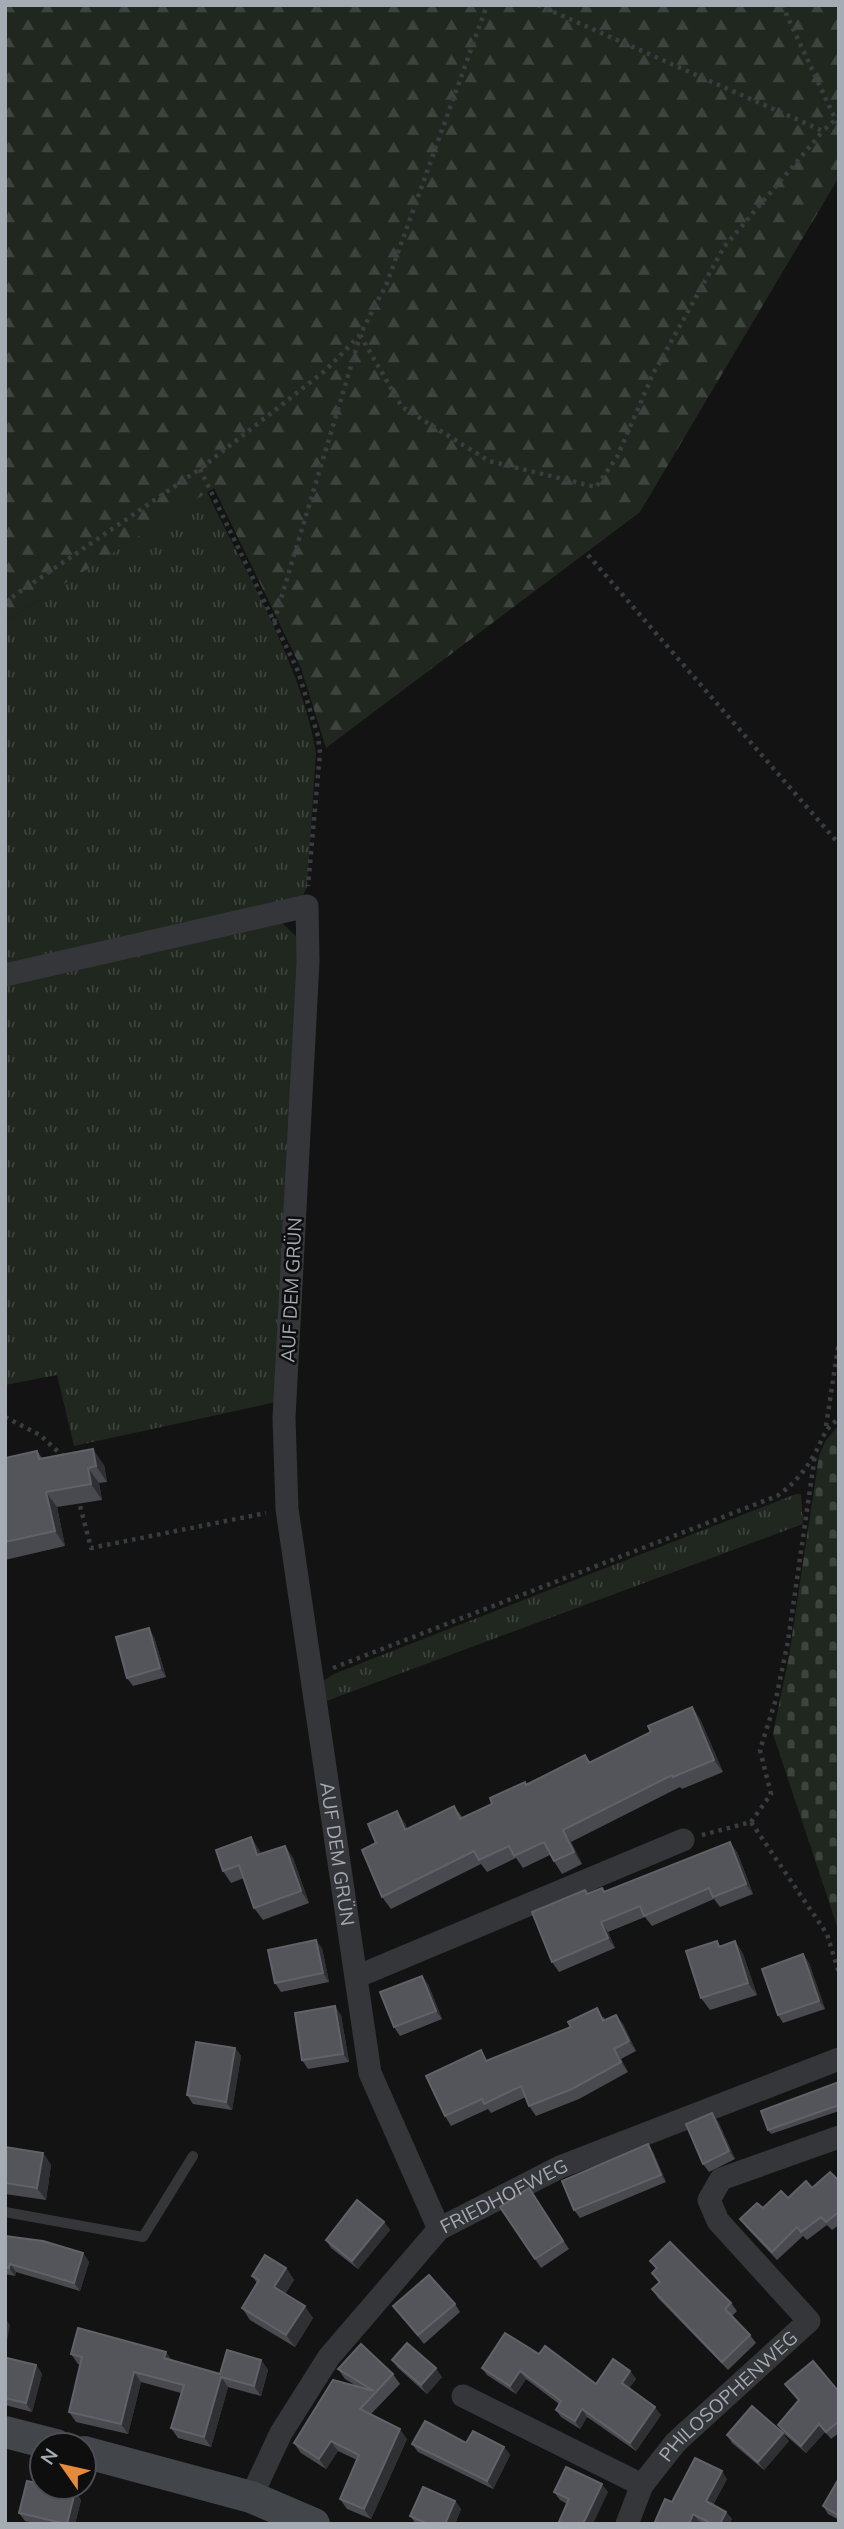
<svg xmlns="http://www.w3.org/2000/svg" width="844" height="2529" font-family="Mulish,sans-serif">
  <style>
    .grass { fill: url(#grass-tufts) }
    .forest { fill: url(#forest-firs) }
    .cemetery { fill: url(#cemetery-stones) }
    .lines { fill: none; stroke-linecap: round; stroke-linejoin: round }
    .path { stroke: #3a3d40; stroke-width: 4.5; stroke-dasharray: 3.5 5; stroke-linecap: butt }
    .lane { stroke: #343639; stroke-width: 10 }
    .street { stroke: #343639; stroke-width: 23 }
    .secondary { stroke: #424549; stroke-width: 32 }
    .wall { fill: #494a4f }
    .shaded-wall { fill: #2f3033 }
    .building { fill: #53555a; stroke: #606268; stroke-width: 2 }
    .labels { text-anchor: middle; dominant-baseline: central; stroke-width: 5; stroke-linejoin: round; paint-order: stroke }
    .street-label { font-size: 19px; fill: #a5acb4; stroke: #0e0e0f }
  </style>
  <defs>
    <pattern id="grass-tufts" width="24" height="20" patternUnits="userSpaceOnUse" patternTransform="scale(1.75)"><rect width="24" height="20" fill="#20271f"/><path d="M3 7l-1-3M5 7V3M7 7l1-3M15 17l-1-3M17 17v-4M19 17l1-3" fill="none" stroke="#3d443d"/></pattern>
    <pattern id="forest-firs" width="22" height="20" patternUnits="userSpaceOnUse" patternTransform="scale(1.75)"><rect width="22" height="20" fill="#20271f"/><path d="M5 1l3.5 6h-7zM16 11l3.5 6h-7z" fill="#3d443d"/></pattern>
    <pattern id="cemetery-stones" width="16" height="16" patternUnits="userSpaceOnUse" patternTransform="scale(1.75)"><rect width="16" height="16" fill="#20271f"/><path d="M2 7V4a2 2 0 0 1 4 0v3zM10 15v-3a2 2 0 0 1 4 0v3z" fill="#3d443d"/></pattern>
  </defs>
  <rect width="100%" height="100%" fill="#131314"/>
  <g class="grass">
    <path d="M207 492C246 574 301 663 316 753L307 887 302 897 5 966V618L9 619Z"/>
    <path d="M282 923 297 937 302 950 281 1401 74 1446 57 1375 5 1385V983Z"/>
    <path d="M796 1494H801L803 1524 321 1703V1682L336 1673Z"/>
  </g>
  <path class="forest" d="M5 5H839V177L640 512 326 748 301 668 214 488 9 619 5 618Z"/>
  <path class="cemetery" d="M839 1425V1932L773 1734 789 1656 819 1456 826 1440Z"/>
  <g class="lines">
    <g class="path">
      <path d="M538 5 823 131 839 116"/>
      <path d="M782 5 839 127"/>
      <path d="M360 335 402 407 489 461 596 487 617 457 653 374 724 247 823 131"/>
      <path d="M200 469 298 671 318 736 320 753 308 886"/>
      <path d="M588 555 839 844"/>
      <path d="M5 602 200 469 326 370 360 335 387 283 487 5"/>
      <path d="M274 622 360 336"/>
      <path d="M5 1417 40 1435 65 1458"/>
      <path d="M826 1426 839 1341"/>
      <path d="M78 1498 91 1548 266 1513"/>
      <path d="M333 1668 777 1496C793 1485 804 1472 814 1455 823 1440 823 1429 839 1419"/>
      <path d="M751 1822 771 1794 760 1750 776 1699 788 1641 815 1455"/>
      <path d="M702 1835 751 1822 827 1934 839 1973"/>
    </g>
    <path class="lane" d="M5 2212 143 2237 193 2156"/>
    <g class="street">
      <path id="s1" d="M5 975 307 906 308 962 284 1418 287 1509 370 2073 439 2229"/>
      <path d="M356 1977 683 1840"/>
      <path d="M463 2396 642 2485"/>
      <path id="s2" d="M251 2497 281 2433 329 2357 439 2229 560 2167 839 2059"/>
      <path id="s3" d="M627 2524 642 2485 676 2442 809 2321 718 2221 709 2200 721 2179 839 2137"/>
    </g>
    <g class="secondary">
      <path d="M5 2432 56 2445"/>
      <path d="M84 2452 251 2497 314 2524"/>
    </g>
  </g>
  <g class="wall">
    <path d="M37 1451 42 1458 104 1465 107 1482 99 1483 102 1500 57 1507 65 1546 5 1560V1458Z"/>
    <path d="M154 1637 166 1677 133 1686 127 1678Z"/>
    <path d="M692 1707 700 1719 723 1772 682 1789 680 1787 571 1842 582 1864 562 1874 550 1855 523 1868 516 1858 487 1872 481 1864 391 1909 382 1897 376 1843 405 1823 407 1829 454 1806 463 1818 492 1804 526 1784 585 1755 591 1763 651 1732Z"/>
    <path d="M251 1837 259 1850 261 1854 285 1846 293 1858 309 1903 263 1920 254 1908 244 1878 231 1883 223 1871Z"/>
    <path d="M737 1852 753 1894 720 1907 714 1899 652 1926 645 1917 608 1932 615 1948 559 1972 552 1962 585 1890 588 1894 602 1888 605 1892Z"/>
    <path d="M717 1941 720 1946 735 1941 743 1954 757 1995 710 2010 701 1998Z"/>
    <path d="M322 1948 329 1982 281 1992 275 1983Z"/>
    <path d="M803 1954 809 1963 825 2009 783 2023 778 2015Z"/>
    <path d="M428 1984 442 2019 400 2036 394 2027Z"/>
    <path d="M341 2015 349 2062 308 2069 302 2060Z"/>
    <path d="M604 2017 605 2020 623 2024 636 2051 621 2059 628 2072 579 2099 536 2116 529 2106 526 2097 491 2113 488 2109 451 2126 445 2116 488 2060Z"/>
    <path d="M235 2048 241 2056 232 2110 193 2104 187 2095Z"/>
    <path d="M839 2082V2111L771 2134 768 2130Z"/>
    <path d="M718 2121 735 2159 709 2172 703 2164Z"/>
    <path d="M648 2144 653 2152 666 2182 580 2218 574 2210Z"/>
    <path d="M5 2147 43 2153 51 2165 46 2200 5 2194Z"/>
    <path d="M839 2181V2225L832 2230 827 2225 807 2240 803 2236 777 2260 746 2227 740 2219 788 2198 812 2188Z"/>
    <path d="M529 2188 569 2249 541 2268 500 2207Z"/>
    <path d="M384 2222 390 2230 358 2269 331 2248 326 2240Z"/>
    <path d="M5 2236 83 2253 89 2262 80 2291 16 2272 15 2276 5 2274Z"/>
    <path d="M650 2261 731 2303 737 2311 732 2316 750 2335 756 2343 728 2370 658 2298 652 2289 659 2283 652 2273 656 2269Z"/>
    <path d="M286 2268 294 2280 285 2294 313 2318 295 2347 250 2320 242 2308 257 2283 252 2276Z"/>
    <path d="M455 2304 460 2312 424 2344 393 2306Z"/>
    <path d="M166 2352 171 2360 220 2374 261 2360 268 2370 261 2396 228 2387 211 2447 178 2438 171 2428 181 2393 141 2382 128 2434 76 2422 69 2412 81 2365 78 2364 71 2354Z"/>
    <path d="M539 2354 596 2384 630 2371 636 2379 629 2388 661 2415 636 2451 587 2417 580 2429 561 2417 556 2410 559 2404 526 2379 516 2394 487 2375 482 2368Z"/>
    <path d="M392 2360 442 2377 427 2394 398 2368Z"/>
    <path d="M5 2363 36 2365 42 2374 32 2412 5 2405Z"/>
    <path d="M338 2369 393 2374 400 2384 371 2414 407 2439 371 2519 347 2509 340 2499 357 2460 338 2451 326 2469 301 2453 294 2443 358 2387 345 2379Z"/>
    <path d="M785 2384 839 2392V2433L831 2439 825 2432 806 2453 783 2433 778 2425 799 2401Z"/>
    <path d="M727 2435 789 2441 764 2470 732 2443Z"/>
    <path d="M466 2443 504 2447 510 2455 493 2489 418 2452 412 2444Z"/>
    <path d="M727 2479 713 2505 726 2512 732 2519 729 2524H703L699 2521 698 2524H654L672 2502Z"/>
    <path d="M838 2480 839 2520 828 2514 823 2506Z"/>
    <path d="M75 2492 81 2500 75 2524H37L25 2521 19 2513Z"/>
    <path d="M554 2492H608L567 2504 560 2500Z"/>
    <path d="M455 2501 461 2509 455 2524H416L410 2516Z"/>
  </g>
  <g class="shaded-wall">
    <path d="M93 1449 104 1465 107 1482 96 1466Z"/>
    <path d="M88 1468 99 1483 102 1500 91 1484Z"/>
    <path d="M46 1492 57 1507 65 1546 55 1531Z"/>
    <path d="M149 1628 154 1637 166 1677 160 1668Z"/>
    <path d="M692 1707 700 1719 723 1772 714 1760Z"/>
    <path d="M397 1811 405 1823 413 1842 405 1830Z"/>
    <path d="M563 1830 571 1842 582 1864 574 1852Z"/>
    <path d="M251 1837 259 1850 266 1868 257 1855Z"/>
    <path d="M730 1842 737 1852 753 1894 746 1884Z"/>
    <path d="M285 1846 293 1858 309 1903 301 1891Z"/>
    <path d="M601 1922 608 1932 615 1948 608 1938Z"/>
    <path d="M316 1940 322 1948 329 1982 323 1973Z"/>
    <path d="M735 1941 743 1954 757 1995 748 1983Z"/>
    <path d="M803 1954 809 1963 825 2009 819 2001Z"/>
    <path d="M422 1976 428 1984 442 2019 436 2011Z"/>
    <path d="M335 2006 341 2015 349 2062 343 2054Z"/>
    <path d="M616 2015 623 2024 636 2051 629 2041Z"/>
    <path d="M235 2048 241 2056 232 2110 226 2102Z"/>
    <path d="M614 2049 621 2059 628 2072 621 2062Z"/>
    <path d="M712 2113 718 2121 735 2159 729 2151Z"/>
    <path d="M648 2144 653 2152 666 2182 661 2175Z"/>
    <path d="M43 2153 51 2165 46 2200 37 2188Z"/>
    <path d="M384 2222 390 2230 358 2269 352 2261Z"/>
    <path d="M83 2253 89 2262 80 2291 74 2283Z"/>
    <path d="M10 2264 16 2272 15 2276 9 2268Z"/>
    <path d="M286 2268 294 2280 282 2299 274 2287Z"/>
    <path d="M305 2306 313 2318 295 2347 286 2335Z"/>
    <path d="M5 2318 10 2325 6 2347 5 2346Z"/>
    <path d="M166 2352 173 2362 164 2358Z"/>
    <path d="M261 2360 268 2370 261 2396 254 2386Z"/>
    <path d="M36 2365 42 2374 32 2412 26 2403Z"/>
    <path d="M436 2368 442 2377 427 2394 421 2385Z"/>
    <path d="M520 2371 526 2379 516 2394 510 2386Z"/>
    <path d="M630 2371 636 2379 627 2391 622 2383Z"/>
    <path d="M134 2372 141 2382 128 2434 121 2424Z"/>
    <path d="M221 2377 228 2387 211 2447 204 2437Z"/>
    <path d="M655 2407 661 2415 636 2451 630 2443Z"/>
    <path d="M582 2409 587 2417 580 2429 575 2421Z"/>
    <path d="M819 2424 825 2432 806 2453 801 2446Z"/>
    <path d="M400 2429 407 2439 371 2519 364 2509Z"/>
    <path d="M783 2433 789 2441 764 2470 758 2462Z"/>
    <path d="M331 2441 338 2451 326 2469 319 2459Z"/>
    <path d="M504 2447 510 2455 493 2489 487 2481Z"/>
    <path d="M722 2471 727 2479 711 2508 706 2501Z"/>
    <path d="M602 2484 608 2492 593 2524H583Z"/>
    <path d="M75 2492 81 2500 75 2524H67Z"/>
    <path d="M455 2501 461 2509 455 2524H445Z"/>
    <path d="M726 2512 732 2519 729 2524H720Z"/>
    <path d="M693 2514 699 2521 698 2524H689Z"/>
  </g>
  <g class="building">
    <path d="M93 1449 96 1466 88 1468 91 1484 46 1492 55 1531 5 1542V1458L37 1451 39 1459Z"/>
    <path d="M149 1628 160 1668 127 1678 116 1637Z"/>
    <path d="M692 1707 714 1760 673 1777 672 1775 563 1830 574 1852 554 1861 544 1842 514 1856 509 1846 479 1860 474 1851 382 1897 362 1850 376 1843 368 1824 397 1811 405 1830 454 1806 460 1819 492 1804 490 1798 525 1782 526 1785 585 1755 589 1763 651 1732 648 1726Z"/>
    <path d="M251 1837 257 1855 285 1846 301 1891 254 1908 239 1865 223 1871 216 1850Z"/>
    <path d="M730 1842 746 1884 713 1897 709 1888 644 1916 640 1906 601 1922 608 1938 552 1962 532 1912 585 1890 587 1894 602 1888 604 1892Z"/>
    <path d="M316 1940 323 1973 275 1983 268 1950Z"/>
    <path d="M717 1941 719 1947 735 1941 748 1983 701 1998 686 1951Z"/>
    <path d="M803 1954 819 2001 778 2015 762 1969Z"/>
    <path d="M422 1976 436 2011 394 2027 380 1992Z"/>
    <path d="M335 2006 343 2054 302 2060 295 2013Z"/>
    <path d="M597 2008 603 2021 616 2015 629 2041 614 2049 621 2062 572 2089 529 2106 521 2086 484 2104 482 2099 445 2116 426 2076 481 2050 486 2061 571 2027 568 2022Z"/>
    <path d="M196 2042 235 2048 226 2102 187 2095Z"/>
    <path d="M839 2082V2105L768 2130 761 2111Z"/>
    <path d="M712 2113 729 2151 703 2164 686 2124Z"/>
    <path d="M648 2144 661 2175 574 2210 562 2181Z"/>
    <path d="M5 2147 43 2153 37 2188 5 2183Z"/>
    <path d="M830 2172 839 2181V2212L826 2222 821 2217 801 2232 797 2227 772 2252 740 2219 757 2203 763 2208 781 2191 788 2198 806 2181 812 2188Z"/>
    <path d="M529 2188 563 2241 535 2259 500 2207Z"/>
    <path d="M357 2200 384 2222 352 2261 326 2240Z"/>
    <path d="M5 2236 43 2241 83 2253 74 2283 10 2264 9 2268 5 2267Z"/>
    <path d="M670 2242 731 2303 725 2309 750 2335 722 2362 652 2289 660 2282 652 2273 657 2268 650 2261Z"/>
    <path d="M265 2255 286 2268 274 2287 305 2306 286 2335 242 2308 259 2280 252 2276Z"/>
    <path d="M429 2275 455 2304 418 2335 393 2306Z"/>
    <path d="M78 2328 166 2352 164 2358 220 2374 227 2350 261 2360 254 2386 221 2377 204 2437 171 2428 184 2385 134 2372 121 2424 69 2412 82 2357 71 2354Z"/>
    <path d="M505 2333 539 2354 545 2346 596 2384 613 2359 630 2371 622 2383 655 2407 630 2443 582 2409 575 2421 556 2410 561 2401 520 2371 510 2386 482 2368Z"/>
    <path d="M407 2343 436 2368 421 2385 392 2360Z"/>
    <path d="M361 2344 393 2374 360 2409 400 2429 364 2509 340 2499 359 2455 331 2441 319 2459 294 2443 333 2380 374 2391 338 2369Z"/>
    <path d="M7 2358 36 2365 26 2403 5 2398V2363Z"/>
    <path d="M813 2361 839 2392V2421L826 2432 819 2424 801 2446 778 2425 799 2400 785 2384Z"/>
    <path d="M752 2406 783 2433 758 2462 727 2435Z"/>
    <path d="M425 2421 466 2443 473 2431 504 2447 487 2481 412 2444Z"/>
    <path d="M695 2458 722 2471 706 2501 726 2512 720 2524H712L693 2514 689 2524H654L665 2499 672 2502Z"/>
    <path d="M566 2467 602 2484 583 2524H558L569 2499 554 2492Z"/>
    <path d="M838 2480H839V2516L823 2506Z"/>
    <path d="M27 2481 42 2484V2487H55L75 2492 67 2524 19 2513Z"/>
    <path d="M423 2487 455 2501 445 2524H428L410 2516Z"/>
  </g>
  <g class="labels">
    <g class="street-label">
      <text transform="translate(291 1290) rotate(-87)">AUF DEM GRÜN</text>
      <text stroke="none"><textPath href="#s1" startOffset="1262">AUF DEM GRÜN</textPath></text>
      <text stroke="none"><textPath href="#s2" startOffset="402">FRIEDHOFWEG</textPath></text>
      <text stroke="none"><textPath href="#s3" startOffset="166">PHILOSOPHENWEG</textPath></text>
    </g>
  </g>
  <rect width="844" height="2529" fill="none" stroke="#a5acb4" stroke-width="14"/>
  <g transform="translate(63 2466) rotate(304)"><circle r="33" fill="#0e0e0f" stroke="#4a4d51" stroke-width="2"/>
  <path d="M0-5L12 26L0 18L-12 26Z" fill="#e58a3a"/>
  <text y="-10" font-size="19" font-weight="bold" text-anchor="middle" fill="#a5acb4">N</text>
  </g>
</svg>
